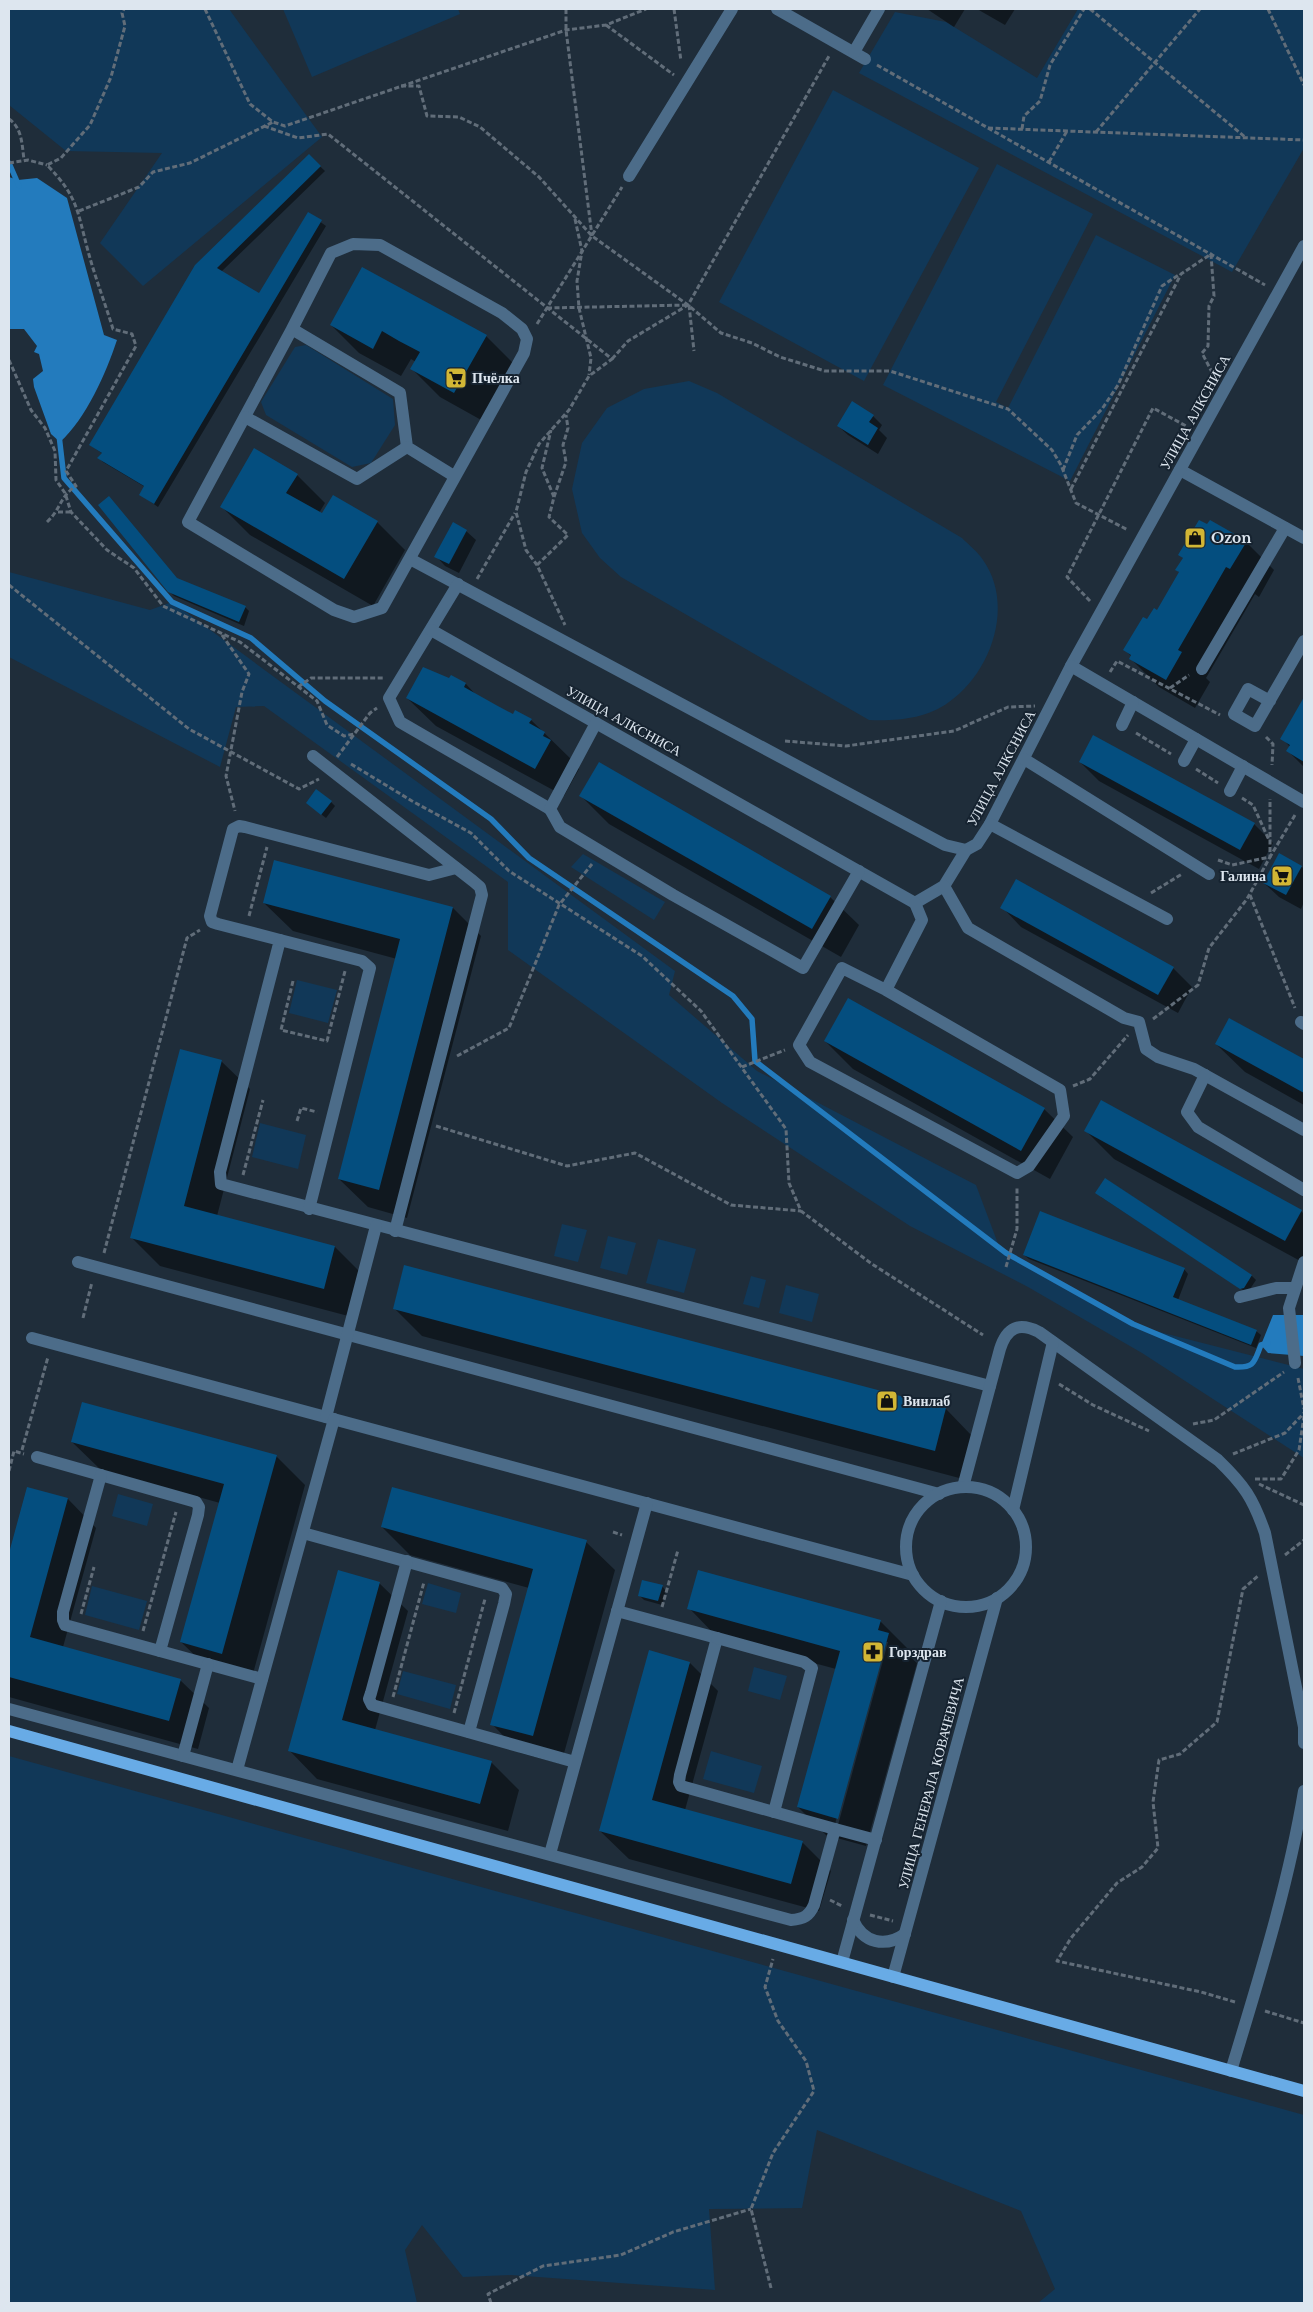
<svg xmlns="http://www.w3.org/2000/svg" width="1313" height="2312" font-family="'Libre Baskerville',serif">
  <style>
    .green { fill: #113858 }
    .water { fill: #237bbd }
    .shadow { fill: #0007; fill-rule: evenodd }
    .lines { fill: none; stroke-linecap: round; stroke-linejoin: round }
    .stream { stroke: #237bbd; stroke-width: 5.5 }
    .building { fill: #044e7f }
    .path { stroke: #616d79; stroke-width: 3; stroke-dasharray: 5 2.5; stroke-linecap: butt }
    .minor { stroke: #4c6c89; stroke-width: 12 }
    .major { stroke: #68abe6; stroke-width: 12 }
    .labels { text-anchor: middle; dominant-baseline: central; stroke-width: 4; stroke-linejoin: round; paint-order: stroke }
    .poi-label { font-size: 14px; font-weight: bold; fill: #dde6ef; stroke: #162330; text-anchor: start }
    .street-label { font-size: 14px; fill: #dde6ef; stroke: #162330 }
  </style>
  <rect width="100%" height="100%" fill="#1f2d3a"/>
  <g class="green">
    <path d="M9 9H229L322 137 143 286 100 243 162 153 66 151 9 105Z"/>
    <path d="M283 9H458L460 14 312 77Z"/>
    <path d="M1078 9H1304V148L1232 272 859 73 895 12 946 22 1037 78Z"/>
    <path d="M833 90 979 168 864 381 719 302Z"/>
    <path d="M997 164 1093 214 996 402 1008 408 1096 235 1175 275 1070 481 883 385Z"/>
    <path d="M306 345 393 399 395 425 371 463 352 467 266 415 261 402 295 347Z"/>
    <path d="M689 381 717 393 962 538C969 545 978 552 983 560 1015 605 991 673 949 702 926 719 897 721 869 720L621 577 600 558 582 533 572 489 582 443 607 408 644 389Z"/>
    <path d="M9 572 150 610 172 602 675 971 669 995 757 1071 976 1185 1000 1249 1132 1325 1304 1369V1458L1142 1353 1028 1287 910 1226 722 1103 508 950V882L264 706 236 707 220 767 9 657Z"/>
    <path d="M583 854 665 902 654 920 571 867Z"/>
    <path d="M297 980 337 990 328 1023 289 1013Z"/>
    <path d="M260 1123 306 1135 298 1169 252 1157Z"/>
    <path d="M562 1224 587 1230 578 1262 554 1256Z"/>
    <path d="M608 1236 636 1243 627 1275 600 1268Z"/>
    <path d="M658 1239 696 1249 684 1293 646 1283Z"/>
    <path d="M751 1276 766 1280 759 1308 743 1304Z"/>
    <path d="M786 1285 819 1294 812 1322 779 1313Z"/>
    <path d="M118 1494 153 1504 147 1526 112 1516Z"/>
    <path d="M428 1583 461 1593 456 1613 422 1604Z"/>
    <path d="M92 1586 147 1601 139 1630 85 1615Z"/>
    <path d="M754 1667 787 1676 780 1700 748 1691Z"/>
    <path d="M403 1671 456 1685 450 1709 397 1694Z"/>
    <path d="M711 1751 762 1766 754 1793 703 1779Z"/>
    <path d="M9 1756 1304 2115V2303H1038L1055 2289 1021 2211 817 2130 802 2208 709 2209 715 2290 511 2275 463 2277 422 2225 405 2250 417 2303H9Z"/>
  </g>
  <g class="water">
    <path d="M9 177 18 180 37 178 67 198 104 335 117 340C106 373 86 419 60 442L51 434 34 387 33 379 43 371 39 354 34 352 37 346 24 329H9Z"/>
    <path d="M1273 1315H1304V1356L1268 1353 1261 1345Z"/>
  </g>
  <g class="shadow">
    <path d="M927 9H965L954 27Z"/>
    <path d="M977 9H1015L1005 25Z"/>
    <path d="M309 156 325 171 221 272 259 295 308 213 326 226 158 507 141 495 145 487 103 462 99 458 103 454 90 445 196 266Z"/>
    <path d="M331 325 486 336 514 364 483 421 440 397 412 369 416 362 411 359 401 376 359 353Z"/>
    <path d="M873 416 882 425 879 430 887 438 878 454 848 435 838 426Z"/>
    <path d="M297 475 325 503 319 513 377 522 405 550 373 606 250 535 222 507Z"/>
    <path d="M466 531 476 540 459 573 445 566 436 556Z"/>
    <path d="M1246 542 1274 570 1259 597 1255 594 1206 678 1210 682 1195 708 1159 687 1131 659 1132 657 1125 650 1157 612 1180 573 1177 570 1184 559 1180 555Z"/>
    <path d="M177 579 245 607 249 611 244 626 174 596 169 591Z"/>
    <path d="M451 676 466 684 476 695 514 715 531 720 573 761 579 769 564 796 436 726 407 698 450 680Z"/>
    <path d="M1300 706 1304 709V767L1288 751 1290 747 1282 738Z"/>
    <path d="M1080 762 1254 824 1273 843 1259 869 1099 781Z"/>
    <path d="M581 796 830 897 859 925 841 957 609 824Z"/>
    <path d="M331 802 335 806 326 818 312 807Z"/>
    <path d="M1302 867 1304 869V902L1301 909 1279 897 1264 883Z"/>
    <path d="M264 903 453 908 481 936 407 1218 368 1207 339 1179 397 959 293 931Z"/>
    <path d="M1002 907 1173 968 1192 987 1178 1013 1021 927Z"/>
    <path d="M1230 1019 1304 1060V1105L1245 1072 1216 1044Z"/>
    <path d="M825 1041 1044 1109 1073 1137 1050 1179 853 1069Z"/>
    <path d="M221 1061 250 1089 217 1216 335 1247 363 1275 352 1317 160 1266 132 1238Z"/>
    <path d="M1086 1131 1301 1211 1304 1214V1263L1114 1159Z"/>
    <path d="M1106 1179 1252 1276 1256 1280 1248 1292H1246L1101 1197Z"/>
    <path d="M1024 1255 1184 1269 1188 1274 1178 1300 1256 1331 1261 1335 1256 1348 1029 1259Z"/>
    <path d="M394 1308 946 1409 974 1438 963 1479 422 1336Z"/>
    <path d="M72 1442 276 1456 305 1485 251 1681 210 1670 181 1642 220 1503 101 1470Z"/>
    <path d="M28 1488 68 1499 96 1528 63 1647 180 1680 209 1708 198 1749 9 1697V1558Z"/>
    <path d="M382 1527 586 1542 615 1570 561 1764 520 1753 492 1724 529 1588 410 1555Z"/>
    <path d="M379 1583 408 1611 375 1730 491 1762 519 1790 508 1831 317 1779 289 1750Z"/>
    <path d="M662 1586 666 1591 662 1605 644 1600 639 1595Z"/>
    <path d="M689 1608 880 1621 909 1650 907 1654 917 1663 866 1846 826 1835 798 1807 836 1669 717 1637ZM886 1642H888L838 1825 835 1824Z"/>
    <path d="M690 1663 718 1691 685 1810 802 1842 831 1871 819 1911 629 1859 600 1831Z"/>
  </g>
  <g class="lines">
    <g class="stream">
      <path d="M9 163 19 186"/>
      <path d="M59 435 64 478 172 602 251 638 325 701 491 819 529 858 733 996 752 1019 755 1061 1006 1253 1133 1324 1235 1367C1255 1368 1254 1362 1261 1345L1268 1343"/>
    </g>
  </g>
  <g class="building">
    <path d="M309 154 321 166 217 268 259 293 308 212 322 220 154 504 139 495 144 486 97 458 102 453 89 445 195 265Z"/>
    <path d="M362 267 487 335 454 393 410 369 420 352 399 341 382 331 373 349 330 325Z"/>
    <path d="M852 401 874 415 869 422 878 428 868 445 837 426Z"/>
    <path d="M254 448 298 474 286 493 322 513 333 495 378 521 344 579 220 507Z"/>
    <path d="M109 496 177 578 246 606 239 622 168 592 98 505Z"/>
    <path d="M1199 520 1207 524 1210 520 1247 541 1230 569 1226 567 1207 600 1178 650 1182 652 1166 680 1129 659 1131 655 1123 650 1143 617 1147 619 1154 608 1157 610 1179 572 1175 570 1183 558 1178 555Z"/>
    <path d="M453 522 467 530 449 564 434 557Z"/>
    <path d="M423 667 449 678 451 675 466 683 464 687 496 705 513 714 515 710 532 719 529 723 545 732 543 736 551 740 535 769 406 698Z"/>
    <path d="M1304 697V762L1286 751 1290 745 1280 739Z"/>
    <path d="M1093 735 1255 823 1240 850 1079 762Z"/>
    <path d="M599 762 831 896 812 929 579 796Z"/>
    <path d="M316 789 332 801 321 815 306 803Z"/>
    <path d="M1279 853 1302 866 1286 895 1263 883Z"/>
    <path d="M274 860 453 907 379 1190 338 1179 400 939 263 903Z"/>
    <path d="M1016 879 1174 967 1158 995 1000 908Z"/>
    <path d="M848 998 1045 1108 1021 1151 824 1041Z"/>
    <path d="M1229 1018 1304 1059V1093L1215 1044Z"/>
    <path d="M180 1049 222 1060 184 1206 335 1246 324 1289 130 1238Z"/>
    <path d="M1101 1100 1302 1210 1285 1241 1084 1131Z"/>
    <path d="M1105 1178 1252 1275 1244 1288 1240 1289 1095 1193Z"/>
    <path d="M1040 1211 1185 1268 1173 1297 1257 1330 1251 1345 1023 1255Z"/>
    <path d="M404 1265 946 1408 935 1451 393 1309Z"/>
    <path d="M82 1402 277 1455 222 1654 180 1642 224 1484 71 1442Z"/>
    <path d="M27 1487 68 1498 30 1637 181 1679 169 1721 9 1677V1553Z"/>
    <path d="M392 1487 587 1540 533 1736 490 1725 533 1569 381 1527Z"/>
    <path d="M338 1570 380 1582 342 1720 492 1761 480 1804 288 1751Z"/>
    <path d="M698 1570 881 1620 878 1630 889 1633 838 1819 797 1807 840 1651 687 1609Z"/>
    <path d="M642 1580 663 1585 658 1601 638 1596Z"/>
    <path d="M649 1650 690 1662 652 1800 803 1841 791 1884 599 1831Z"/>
  </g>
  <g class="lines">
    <g class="path">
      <path d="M205 9 250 104 273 122 285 126 566 30 606 25 646 9"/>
      <path d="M566 9V30L592 236"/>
      <path d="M674 9 681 61"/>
      <path d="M1090 9 1245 137"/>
      <path d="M1268 9 1304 85"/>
      <path d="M606 25 674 75"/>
      <path d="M877 65 1265 285"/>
      <path d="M401 86H419L427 116 459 117 480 127 539 177 592 236 688 305 721 333 752 343 780 357 825 371H890L1008 409 1052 450 1061 465 1076 503 1128 530"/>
      <path d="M9 119C22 128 22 144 24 160"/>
      <path d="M264 126 298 138 328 134 612 359 589 376 569 410 539 444 526 472 516 512 526 550 537 565 565 625"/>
      <path d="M988 128 1304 140"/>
      <path d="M1022 129 1024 116 1040 101 1050 65 1084 9"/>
      <path d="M1096 132 1200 9"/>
      <path d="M1049 162 1067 131"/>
      <path d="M9 163 28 160 47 165"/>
      <path d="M79 211 139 187 153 172 190 163 273 122"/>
      <path d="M575 219 582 251 577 281 579 308 591 358 589 375"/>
      <path d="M689 305 694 351"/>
      <path d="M547 308 688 305"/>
      <path d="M537 324 622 187"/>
      <path d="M612 359 628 341 688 305 829 56"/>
      <path d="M9 360 31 410 45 428 55 451 56 480 65 493 71 512 107 550 134 568 163 606 240 642 317 701 327 725 344 736 354 734"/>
      <path d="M1063 470 1077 435 1102 409 1118 385 1162 286 1180 274"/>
      <path d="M1071 489 1181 274 1211 254 1214 296 1209 306 1208 346 1202 353 1214 376"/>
      <path d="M554 497 566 462 563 445 568 428 566 415"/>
      <path d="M58 512H71"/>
      <path d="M47 522C61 509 60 496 76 486L66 471 136 346 132 334 113 329C105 303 95 277 88 251 77 210 78 197 47 165L61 158 90 125 111 77 125 26 122 13 124 9"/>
      <path d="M537 565 568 535 549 517 554 497 542 468 551 430"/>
      <path d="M477 579 515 513"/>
      <path d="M9 585 189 729 299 789 319 779"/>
      <path d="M1090 601 1067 577 1153 408 1186 426"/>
      <path d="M222 635 249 674 242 692 226 776 235 811"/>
      <path d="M1110 672 1117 661 1220 715"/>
      <path d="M298 687 311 678H384"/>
      <path d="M1170 688 1189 675"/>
      <path d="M1136 733 1171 754"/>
      <path d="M1266 737 1273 744 1272 765"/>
      <path d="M785 741 846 746 954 731 1008 707 1035 706"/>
      <path d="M337 757 370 713 377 708"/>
      <path d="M351 764 412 801 471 833 509 871 642 956 701 1011 786 1129 789 1183 801 1211 872 1264 983 1335"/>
      <path d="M1196 769 1218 783"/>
      <path d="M1242 798 1253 805 1269 840"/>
      <path d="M1218 860 1232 865 1270 857 1295 815"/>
      <path d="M1151 893 1182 874"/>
      <path d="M1250 895 1295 1008"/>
      <path d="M249 916 267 847"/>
      <path d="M293 981 281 1030 327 1041 345 971"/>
      <path d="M1153 1019 1198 985 1209 948 1247 899 1270 857V799"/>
      <path d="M457 1056 509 1028 559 905 592 864"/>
      <path d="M742 1067 785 1050"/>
      <path d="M1073 1086 1090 1079 1128 1035"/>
      <path d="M297 1121 301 1108 317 1112"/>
      <path d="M436 1126 567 1166 635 1153 731 1205 801 1211"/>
      <path d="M243 1175 263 1100"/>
      <path d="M104 1253 187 938 200 930"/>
      <path d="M1006 1267 1017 1229V1187"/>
      <path d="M83 1318 92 1282"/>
      <path d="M1298 1378 1304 1409"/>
      <path d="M1059 1384 1093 1405 1149 1431"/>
      <path d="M1193 1424 1214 1420 1284 1372"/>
      <path d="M22 1450 48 1357"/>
      <path d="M1233 1454 1285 1433 1304 1413"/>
      <path d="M9 1471 14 1451 24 1454"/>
      <path d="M1255 1479H1281L1299 1450 1304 1416"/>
      <path d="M1259 1484 1304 1505"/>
      <path d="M613 1532 622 1535"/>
      <path d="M1285 1555 1304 1540"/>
      <path d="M662 1607 678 1550"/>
      <path d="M81 1614 94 1567"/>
      <path d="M143 1631 176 1512"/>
      <path d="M393 1697 424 1582"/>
      <path d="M454 1713 485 1599"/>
      <path d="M830 1900 842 1906"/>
      <path d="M870 1915 893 1921"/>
      <path d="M1235 2002 1201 1992 1057 1961 1071 1938 1117 1883 1142 1867 1158 1848 1153 1802 1159 1760 1180 1754 1217 1722 1243 1589 1258 1576"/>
      <path d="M1265 2011 1304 2023"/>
      <path d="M771 2288 751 2209 773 2153 814 2091 806 2061 778 2021 765 1987 773 1959"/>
      <path d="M491 2303 488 2294 543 2266 621 2255 673 2232 751 2209"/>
    </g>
    <g class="minor">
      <path d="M777 9 865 59"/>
      <path d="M854 52 879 9"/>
      <path d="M629 176 732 9"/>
      <path d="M292 329 331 253 353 244 380 245 502 313 522 329 527 339 524 353 382 608 354 617 334 610 188 522 292 329 400 393 407 447 454 476"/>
      <path d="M245 417 357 479 407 447"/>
      <path d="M1180 470 1304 538"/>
      <path d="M410 559 945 845 966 850"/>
      <path d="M458 584 389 698 400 722 550 809"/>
      <path d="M431 630 915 903 944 886 966 850 977 844 990 824 1071 666 1304 246"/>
      <path d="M1071 666 1304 802"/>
      <path d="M1202 669 1285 528"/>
      <path d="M1270 701 1248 689 1234 714 1255 726 1304 641"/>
      <path d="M596 723 550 809 560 827 673 895 803 968 859 871"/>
      <path d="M1122 725 1133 702"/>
      <path d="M313 756 473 881 480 887 482 895 395 1231"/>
      <path d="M1024 759 1209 874"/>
      <path d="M1184 761 1196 739"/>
      <path d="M1230 791 1243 766"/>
      <path d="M990 824 1167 919"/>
      <path d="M456 868 429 875 245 827 239 826 233 829 210 916 212 922 218 924 280 940 220 1172 221 1184 990 1386"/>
      <path d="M944 886 968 928 1124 1018 1139 1022 1146 1049 1158 1057 1194 1069 1304 1130"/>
      <path d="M280 940 362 961 370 968 309 1209"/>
      <path d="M886 990 842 968 799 1045 810 1062 1017 1173 1029 1166 1064 1116 1060 1090 886 990 922 920 915 903"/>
      <path d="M1301 1022 1304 1024"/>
      <path d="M1205 1075 1187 1112 1198 1127 1304 1190"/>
      <path d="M78 1262 939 1494"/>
      <path d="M1240 1297 1276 1288H1295"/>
      <path d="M32 1338 913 1575"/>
      <path d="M1295 1363 1289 1308 1304 1262"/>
      <path d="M326 1417 376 1226"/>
      <path d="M37 1457 196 1502 199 1507 198 1515 160 1651"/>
      <path d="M101 1475 63 1612V1620L65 1625 262 1679"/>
      <path d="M963 1487 1000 1349C1007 1327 1019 1322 1039 1332L1218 1460C1244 1485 1253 1498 1265 1533L1304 1727V1743"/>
      <circle cx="966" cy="1547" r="60"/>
      <path d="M1013 1510 1053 1342"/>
      <path d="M303 1533 502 1588 506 1594 504 1604 469 1732"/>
      <path d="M407 1561 371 1693 369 1699 372 1705 575 1762"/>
      <path d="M617 1611 717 1638 680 1775 679 1782 681 1786 835 1829"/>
      <path d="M717 1638 804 1662 812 1668 774 1812"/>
      <path d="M9 1709 791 1920C804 1919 809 1916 814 1905L835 1829 876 1840"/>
      <path d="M183 1756 208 1664"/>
      <path d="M237 1770 334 1419"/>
      <path d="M550 1854 647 1503"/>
      <path d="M853 1920C863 1943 885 1948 905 1934"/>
      <path d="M842 1962 941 1601"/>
      <path d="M893 1977 997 1598"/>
      <path d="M1231 2071C1259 1978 1288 1887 1304 1791"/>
    </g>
    <path class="major" d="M9 1731 1304 2091"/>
  </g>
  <defs>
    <g id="supermarket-square" transform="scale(1.125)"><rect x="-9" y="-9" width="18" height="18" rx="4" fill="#d2b635" stroke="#162330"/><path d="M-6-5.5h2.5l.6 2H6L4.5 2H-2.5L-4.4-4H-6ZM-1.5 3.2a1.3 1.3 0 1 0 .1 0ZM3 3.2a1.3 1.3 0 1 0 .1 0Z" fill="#111"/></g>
    <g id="shop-square" transform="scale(1.125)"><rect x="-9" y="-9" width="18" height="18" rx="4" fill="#d2b635" stroke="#162330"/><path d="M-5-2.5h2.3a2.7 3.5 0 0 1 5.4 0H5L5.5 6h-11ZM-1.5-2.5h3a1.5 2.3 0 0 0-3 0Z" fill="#111"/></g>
    <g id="pharmacy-square" transform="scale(1.125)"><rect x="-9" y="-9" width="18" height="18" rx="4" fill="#d2b635" stroke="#162330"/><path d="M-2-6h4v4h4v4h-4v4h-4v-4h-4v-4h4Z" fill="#111"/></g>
  </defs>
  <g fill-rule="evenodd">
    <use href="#supermarket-square" x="456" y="378"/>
    <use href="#shop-square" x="1195" y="538"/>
    <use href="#supermarket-square" x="1282" y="876"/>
    <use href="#shop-square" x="887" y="1401"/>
    <use href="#pharmacy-square" x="873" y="1652"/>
  </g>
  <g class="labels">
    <g class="poi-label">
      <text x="472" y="378">Пчёлка</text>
      <text x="1211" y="538">Ozon</text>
      <text x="1266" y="876" text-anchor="end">Галина</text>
      <text x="903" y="1401">Винлаб</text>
      <text x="889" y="1652">Горздрав</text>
    </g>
    <g class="street-label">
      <text transform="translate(1195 412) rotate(-61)">УЛИЦА АЛКСНИСА</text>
      <text transform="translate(624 721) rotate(29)">УЛИЦА АЛКСНИСА</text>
      <text transform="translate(1001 768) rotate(-62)">УЛИЦА АЛКСНИСА</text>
      <text transform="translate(931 1783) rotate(-75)">УЛИЦА ГЕНЕРАЛА КОВАЧЕВИЧА</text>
    </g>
  </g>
  <rect width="1313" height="2312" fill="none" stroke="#dde6ef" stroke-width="20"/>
</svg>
